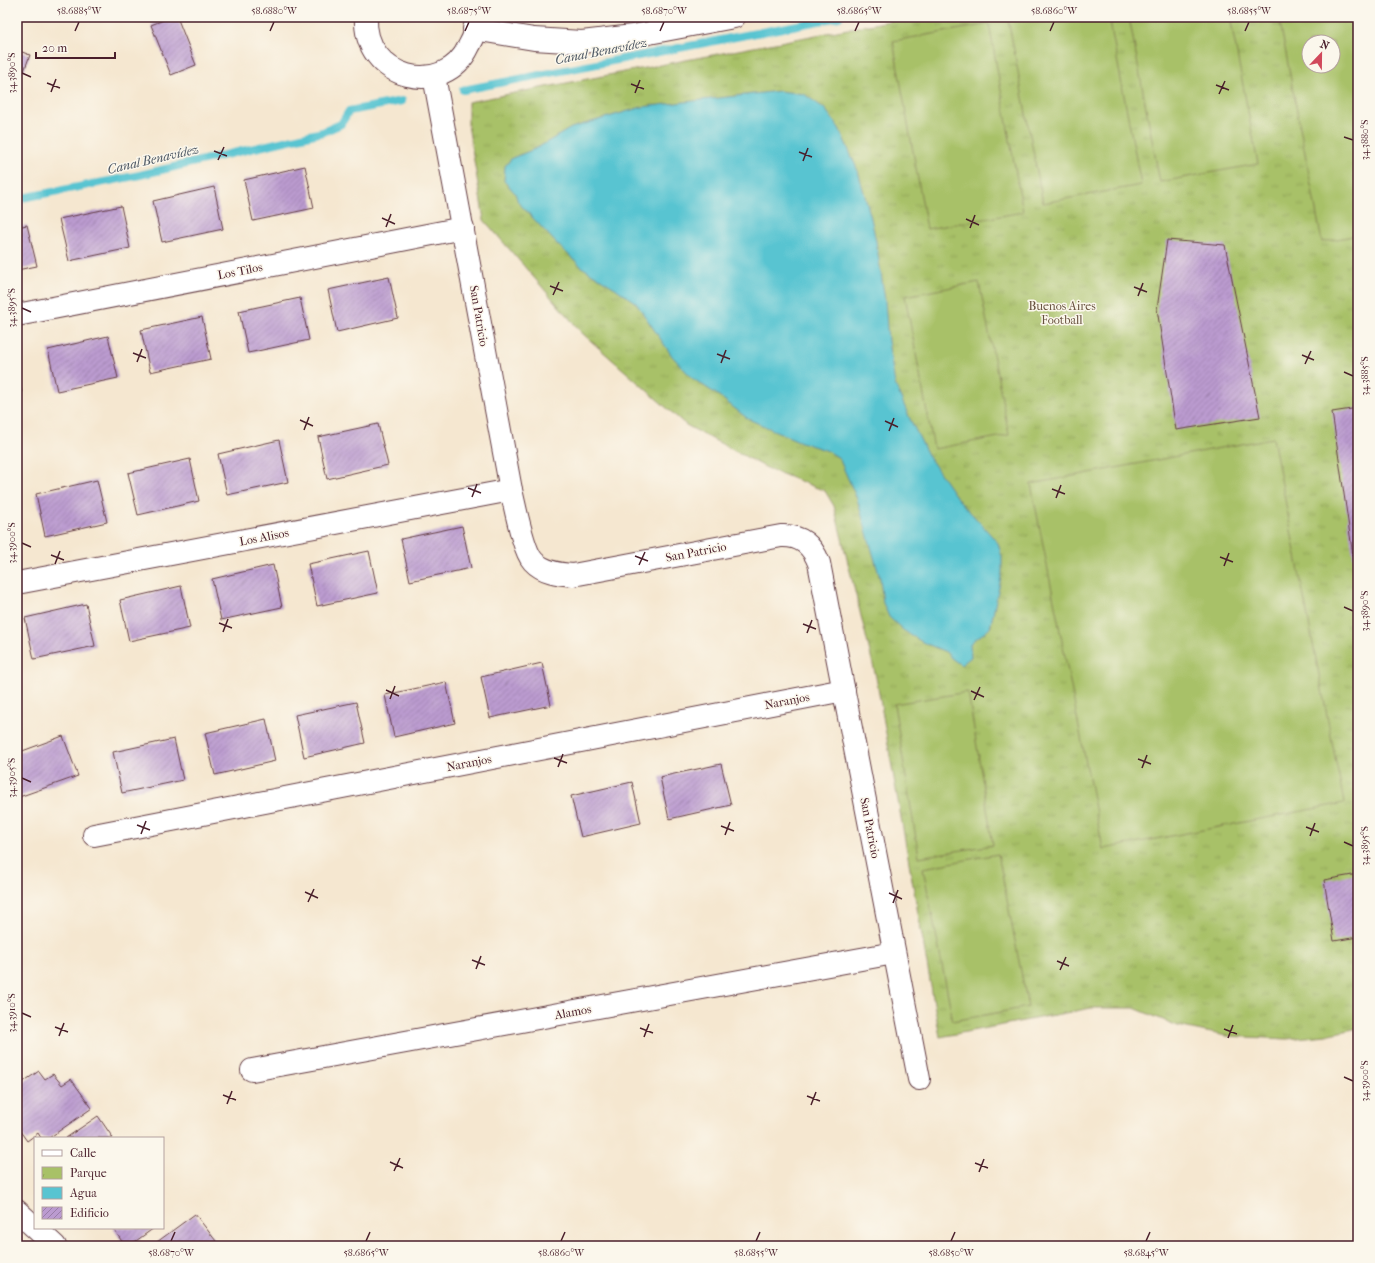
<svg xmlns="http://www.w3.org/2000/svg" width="1375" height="1263" font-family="'IM FELL French Canon',serif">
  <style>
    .park { fill: url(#park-tufts); stroke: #797049; fill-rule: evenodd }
    .pitch { fill: #a8c167; stroke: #797049; fill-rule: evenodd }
    .water { fill: #58c4d1; stroke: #51727e }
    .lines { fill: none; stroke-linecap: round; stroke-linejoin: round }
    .stream { stroke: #58c4d1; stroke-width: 8 }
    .building { fill: url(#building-hatch) }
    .street-casing { stroke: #643d44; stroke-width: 24 }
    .street { stroke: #fff; stroke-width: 22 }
    .ticks { fill: none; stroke: #4a1f2b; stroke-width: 1.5 }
    .labels { text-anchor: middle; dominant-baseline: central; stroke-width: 3; stroke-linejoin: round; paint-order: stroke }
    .street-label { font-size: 12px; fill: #4a1f2b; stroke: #fbf7ec }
    .park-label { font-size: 12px; fill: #66503d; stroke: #fbf7ec }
    .water-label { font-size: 13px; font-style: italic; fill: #4f5965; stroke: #fbf7ec }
    .neatline { fill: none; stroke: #4a1f2b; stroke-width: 1.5 }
    .ticks-label { font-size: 10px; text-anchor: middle; fill: #4a1f2b }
  </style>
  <defs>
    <pattern id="park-tufts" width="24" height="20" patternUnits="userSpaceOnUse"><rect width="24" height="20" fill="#a8c167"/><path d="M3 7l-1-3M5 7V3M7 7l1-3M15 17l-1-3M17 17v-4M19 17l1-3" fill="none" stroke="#92a55a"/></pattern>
    <pattern id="building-hatch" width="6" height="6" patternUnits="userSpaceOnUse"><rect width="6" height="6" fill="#bb9bd0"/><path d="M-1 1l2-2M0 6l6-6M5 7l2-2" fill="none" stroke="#9a7ea9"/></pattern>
  </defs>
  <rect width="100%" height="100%" fill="#fbf7ec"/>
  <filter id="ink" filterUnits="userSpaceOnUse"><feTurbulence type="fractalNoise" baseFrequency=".025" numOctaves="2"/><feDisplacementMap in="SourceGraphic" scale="8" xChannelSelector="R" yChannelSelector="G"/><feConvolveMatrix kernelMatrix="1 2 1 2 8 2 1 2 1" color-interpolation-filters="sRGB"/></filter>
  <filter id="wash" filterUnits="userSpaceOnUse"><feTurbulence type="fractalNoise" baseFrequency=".012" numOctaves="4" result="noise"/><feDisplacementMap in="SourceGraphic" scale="16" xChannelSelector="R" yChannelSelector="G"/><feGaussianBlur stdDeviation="0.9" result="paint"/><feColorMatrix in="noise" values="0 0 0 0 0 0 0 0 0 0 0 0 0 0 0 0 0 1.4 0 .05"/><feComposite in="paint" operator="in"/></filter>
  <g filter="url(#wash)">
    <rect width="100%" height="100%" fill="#f5e7d0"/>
    <path class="park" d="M910 17H1358V1028L1326 1035 1287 1039 1226 1036 1178 1026 1134 1008H1091L940 1037 876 677 834 506 825 491 767 468 686 425 582 333 484 220 468 125V102ZM1309 42H1333V66H1309Z"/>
    <g class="pitch">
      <path d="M1019 17H1109L1141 185 1043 203 1008 19Z"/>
      <path d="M1129 17H1230L1258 164 1160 182Z"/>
      <path d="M1279 17H1358V235L1322 242ZM1309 42H1333V66H1309Z"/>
      <path d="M989 24 1023 212 927 229 893 41Z"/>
      <path d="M979 282 1009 435 934 449 905 296Z"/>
      <path d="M1273 438 1344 803 1103 849 1031 484Z"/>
      <path d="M968 692 993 845 919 857 894 704Z"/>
      <path d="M998 854 1028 1007 953 1021 923 868Z"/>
    </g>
    <path class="water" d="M779 91 804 94 825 109 839 128 858 171 871 218 876 241 885 300 888 341 895 384 910 419 929 457 957 498 982 525 998 543 1002 557V573L990 628C983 635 977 636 970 644L971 657 961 665 951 658 946 652 922 642 903 630 889 617 883 603 880 578 857 499 839 458 828 451 801 442 748 419 719 396 692 378 672 356 636 303 615 288 583 268 558 245 518 202 515 193 504 181 505 166 512 158 537 148 571 128 642 107Z"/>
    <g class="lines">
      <g class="stream">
        <path d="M463 90 839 17"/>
        <path d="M17 199 140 175 323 132 341 124 349 111 402 101"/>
      </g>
    </g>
    <g id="blocks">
      <g class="building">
        <path d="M171 17H177L196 65 171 75 151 25Z"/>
        <path d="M17 50 30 55 24 71 17 68Z"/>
        <path d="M305 166 314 208 253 221 244 180Z"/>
        <path d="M214 187 223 229 162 242 153 201Z"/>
        <path d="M121 206 130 248 69 261 59 219Z"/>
        <path d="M27 225 37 266 17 270V227Z"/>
        <path d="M1167 240 1225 245 1260 417 1176 430 1157 309Z"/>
        <path d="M389 277 398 318 337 332 328 290Z"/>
        <path d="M300 298 309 340 248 353 239 311Z"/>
        <path d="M202 317 211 359 150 372 141 330Z"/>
        <path d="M108 336 118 378 57 391 48 350Z"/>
        <path d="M17 374 22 393 17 394Z"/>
        <path d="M1358 408V583H1357L1332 412Z"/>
        <path d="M378 424 388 465 327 479 318 437Z"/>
        <path d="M279 440 288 482 227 495 218 454Z"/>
        <path d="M190 459 199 501 138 515 128 473Z"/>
        <path d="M97 480 107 522 45 536 36 494Z"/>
        <path d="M462 526 471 568 410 581 401 539Z"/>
        <path d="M369 551 378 593 317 606 308 564Z"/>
        <path d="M273 565 282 607 221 620 212 579Z"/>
        <path d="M181 586 190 628 129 641 120 600Z"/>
        <path d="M86 604 95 646 34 659 25 618Z"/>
        <path d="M542 663 551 705 490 718 481 677Z"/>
        <path d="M446 682 455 723 394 737 385 695Z"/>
        <path d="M356 702 365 743 304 757 295 715Z"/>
        <path d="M266 719 275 761 215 775 205 733Z"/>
        <path d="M63 736 78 776 19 797 17 791V753Z"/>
        <path d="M174 739 183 780 122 793 113 752Z"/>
        <path d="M721 764 731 805 669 819 660 777Z"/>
        <path d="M632 782 641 823 581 837 571 796Z"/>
        <path d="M1358 874V937L1334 941 1324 880Z"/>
        <path d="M39 1071 45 1079 53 1074 62 1085 71 1079 92 1108 49 1138H41L38 1133 27 1141 17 1127V1106L18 1105 17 1104V1086Z"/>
        <path d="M98 1116 113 1138H66Z"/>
        <path d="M195 1214 216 1241 211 1245 212 1246H160L157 1242Z"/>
        <path d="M113 1228H154L129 1246H125Z"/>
      </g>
    </g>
  </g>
  <g filter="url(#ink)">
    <use href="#blocks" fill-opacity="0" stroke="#643d44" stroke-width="1"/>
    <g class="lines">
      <g class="street-casing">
        <g id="street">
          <path d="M366 17C363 79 444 100 469 46 474 38 477 27 475 17"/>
          <path d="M474 29 534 39 582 42 633 36 734 17"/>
          <path d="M434 76 511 490C515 506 523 550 533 561 543 572 559 574 573 575L781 536C801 535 812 545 819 563L919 1079"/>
          <path d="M17 315 463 228"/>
          <path d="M17 583 511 490"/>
          <path d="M94 835 844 690"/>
          <path d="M252 1070 894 953"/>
          <path d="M17 1211 55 1246"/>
        </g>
      </g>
      <use href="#street" class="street"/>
    </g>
  </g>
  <path class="ticks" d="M75 31 79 22M270 31 274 22M465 31 469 22M660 31 664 22M855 31 859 22M1050 31 1054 22M1245 31 1249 22M22 73 31 77M47 83 60 88M631 84 644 89M1216 85 1229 90M51 92 56 79M635 93 640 80M1219 94 1225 81M1344 137 1353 140M214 151 227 156M799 152 812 157M218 160 224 147M803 161 808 148M382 218 395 224M966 219 979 225M386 227 391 214M970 228 975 215M550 286 563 291M1134 287 1147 292M553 295 559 282M1138 296 1143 283M22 308 31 312M133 353 146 358M717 354 730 359M1302 355 1314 360M137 362 142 349M721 363 726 350M1305 364 1311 351M1344 372 1353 376M300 420 313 426M885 421 898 427M304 430 309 417M889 431 894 418M468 488 481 493M1052 489 1065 494M472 497 477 484M1056 498 1061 485M22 543 31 547M51 555 64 560M635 556 648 561M1220 557 1233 562M55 564 60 551M639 565 645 552M1224 566 1229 553M1344 607 1353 611M219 623 232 628M803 624 816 629M223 632 228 619M807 633 812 620M386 690 399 696M971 691 984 697M390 699 395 686M974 700 980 687M554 758 567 763M1138 759 1151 764M558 767 563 754M1142 768 1147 755M22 778 31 782M137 825 150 830M721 826 734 831M1306 827 1319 832M141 834 146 821M725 835 730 822M1310 836 1315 823M1344 842 1353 846M305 892 318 898M889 893 902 899M308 902 314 889M893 903 898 890M472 960 485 965M1057 961 1069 966M476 969 481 956M1060 970 1066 957M22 1013 31 1017M55 1027 68 1032M640 1028 653 1033M1224 1029 1237 1034M59 1036 64 1023M644 1037 649 1024M1228 1038 1233 1025M1344 1077 1353 1081M223 1095 236 1100M807 1096 820 1101M227 1104 232 1091M811 1105 816 1092M390 1162 403 1168M975 1163 988 1168M394 1171 400 1158M979 1172 984 1159M171 1241 175 1232M366 1241 370 1232M561 1241 565 1232M756 1241 760 1232M951 1241 955 1232M1146 1241 1150 1232"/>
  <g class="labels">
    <g class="street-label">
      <text transform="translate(240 271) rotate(-11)">Los Tilos</text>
      <text transform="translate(479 316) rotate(80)">San Patricio</text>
      <text transform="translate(264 537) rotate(-11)">Los Alisos</text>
      <text transform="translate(696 552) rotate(-11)">San Patricio</text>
      <text transform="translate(787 701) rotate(-11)">Naranjos</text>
      <text transform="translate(469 763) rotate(-11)">Naranjos</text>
      <text transform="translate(870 828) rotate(79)">San Patricio</text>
      <text transform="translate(573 1012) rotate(-10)">Alamos</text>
    </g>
    <g class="park-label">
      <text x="1062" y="306">Buenos Aires<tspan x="1062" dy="14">Football</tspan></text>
    </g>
    <g class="water-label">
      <text transform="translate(601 51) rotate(-11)">Canal Benavídez</text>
      <text transform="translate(153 159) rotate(-13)">Canal Benavídez</text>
    </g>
  </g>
  <rect width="1375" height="1263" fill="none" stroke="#fbf7ec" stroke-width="44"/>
  <rect x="34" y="1137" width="130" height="92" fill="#fbf7ec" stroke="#b4a19f"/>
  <rect x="42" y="1150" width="20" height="6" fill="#ffffff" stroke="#b4a19f"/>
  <text x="70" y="1157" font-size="12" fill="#4a1f2b">Calle</text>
  <rect x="42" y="1167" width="20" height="12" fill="url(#park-tufts)" stroke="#b4a19f"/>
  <text x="70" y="1177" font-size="12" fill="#4a1f2b">Parque</text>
  <rect x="42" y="1187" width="20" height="12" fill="#58c4d1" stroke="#b4a19f"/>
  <text x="70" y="1197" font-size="12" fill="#4a1f2b">Agua</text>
  <rect x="42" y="1207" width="20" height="12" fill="url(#building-hatch)" stroke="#b4a19f"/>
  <text x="70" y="1217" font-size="12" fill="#4a1f2b">Edificio</text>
  <g transform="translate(1321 54) rotate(22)"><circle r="19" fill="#fbf7ec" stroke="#b4a19f"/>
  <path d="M0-3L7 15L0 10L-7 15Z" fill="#d1495b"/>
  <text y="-6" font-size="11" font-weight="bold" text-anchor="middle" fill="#4a1f2b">N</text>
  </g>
  <path d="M36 52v6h79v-6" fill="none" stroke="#4a1f2b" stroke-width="2"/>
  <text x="42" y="52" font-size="12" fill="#4a1f2b" stroke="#fbf7ec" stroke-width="3" paint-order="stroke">20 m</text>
  <rect x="22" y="22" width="1331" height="1219" class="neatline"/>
  <g class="ticks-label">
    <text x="79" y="14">58.6885°W</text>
    <text x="274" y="14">58.6880°W</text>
    <text x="469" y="14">58.6875°W</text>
    <text x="664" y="14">58.6870°W</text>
    <text x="859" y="14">58.6865°W</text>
    <text x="1054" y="14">58.6860°W</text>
    <text x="1249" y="14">58.6855°W</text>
    <text transform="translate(11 73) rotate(-90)" y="4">34.3890°S</text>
    <text transform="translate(1364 140) rotate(-90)" y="4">34.3880°S</text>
    <text transform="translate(11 308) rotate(-90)" y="4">34.3895°S</text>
    <text transform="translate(1364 376) rotate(-90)" y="4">34.3885°S</text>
    <text transform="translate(11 543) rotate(-90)" y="4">34.3900°S</text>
    <text transform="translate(1364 611) rotate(-90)" y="4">34.3890°S</text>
    <text transform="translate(11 778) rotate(-90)" y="4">34.3905°S</text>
    <text transform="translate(1364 846) rotate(-90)" y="4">34.3895°S</text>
    <text transform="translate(11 1013) rotate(-90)" y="4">34.3910°S</text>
    <text transform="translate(1364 1081) rotate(-90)" y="4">34.3900°S</text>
    <text x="171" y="1256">58.6870°W</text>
    <text x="366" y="1256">58.6865°W</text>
    <text x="561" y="1256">58.6860°W</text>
    <text x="756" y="1256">58.6855°W</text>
    <text x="951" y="1256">58.6850°W</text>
    <text x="1146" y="1256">58.6845°W</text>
  </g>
</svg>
